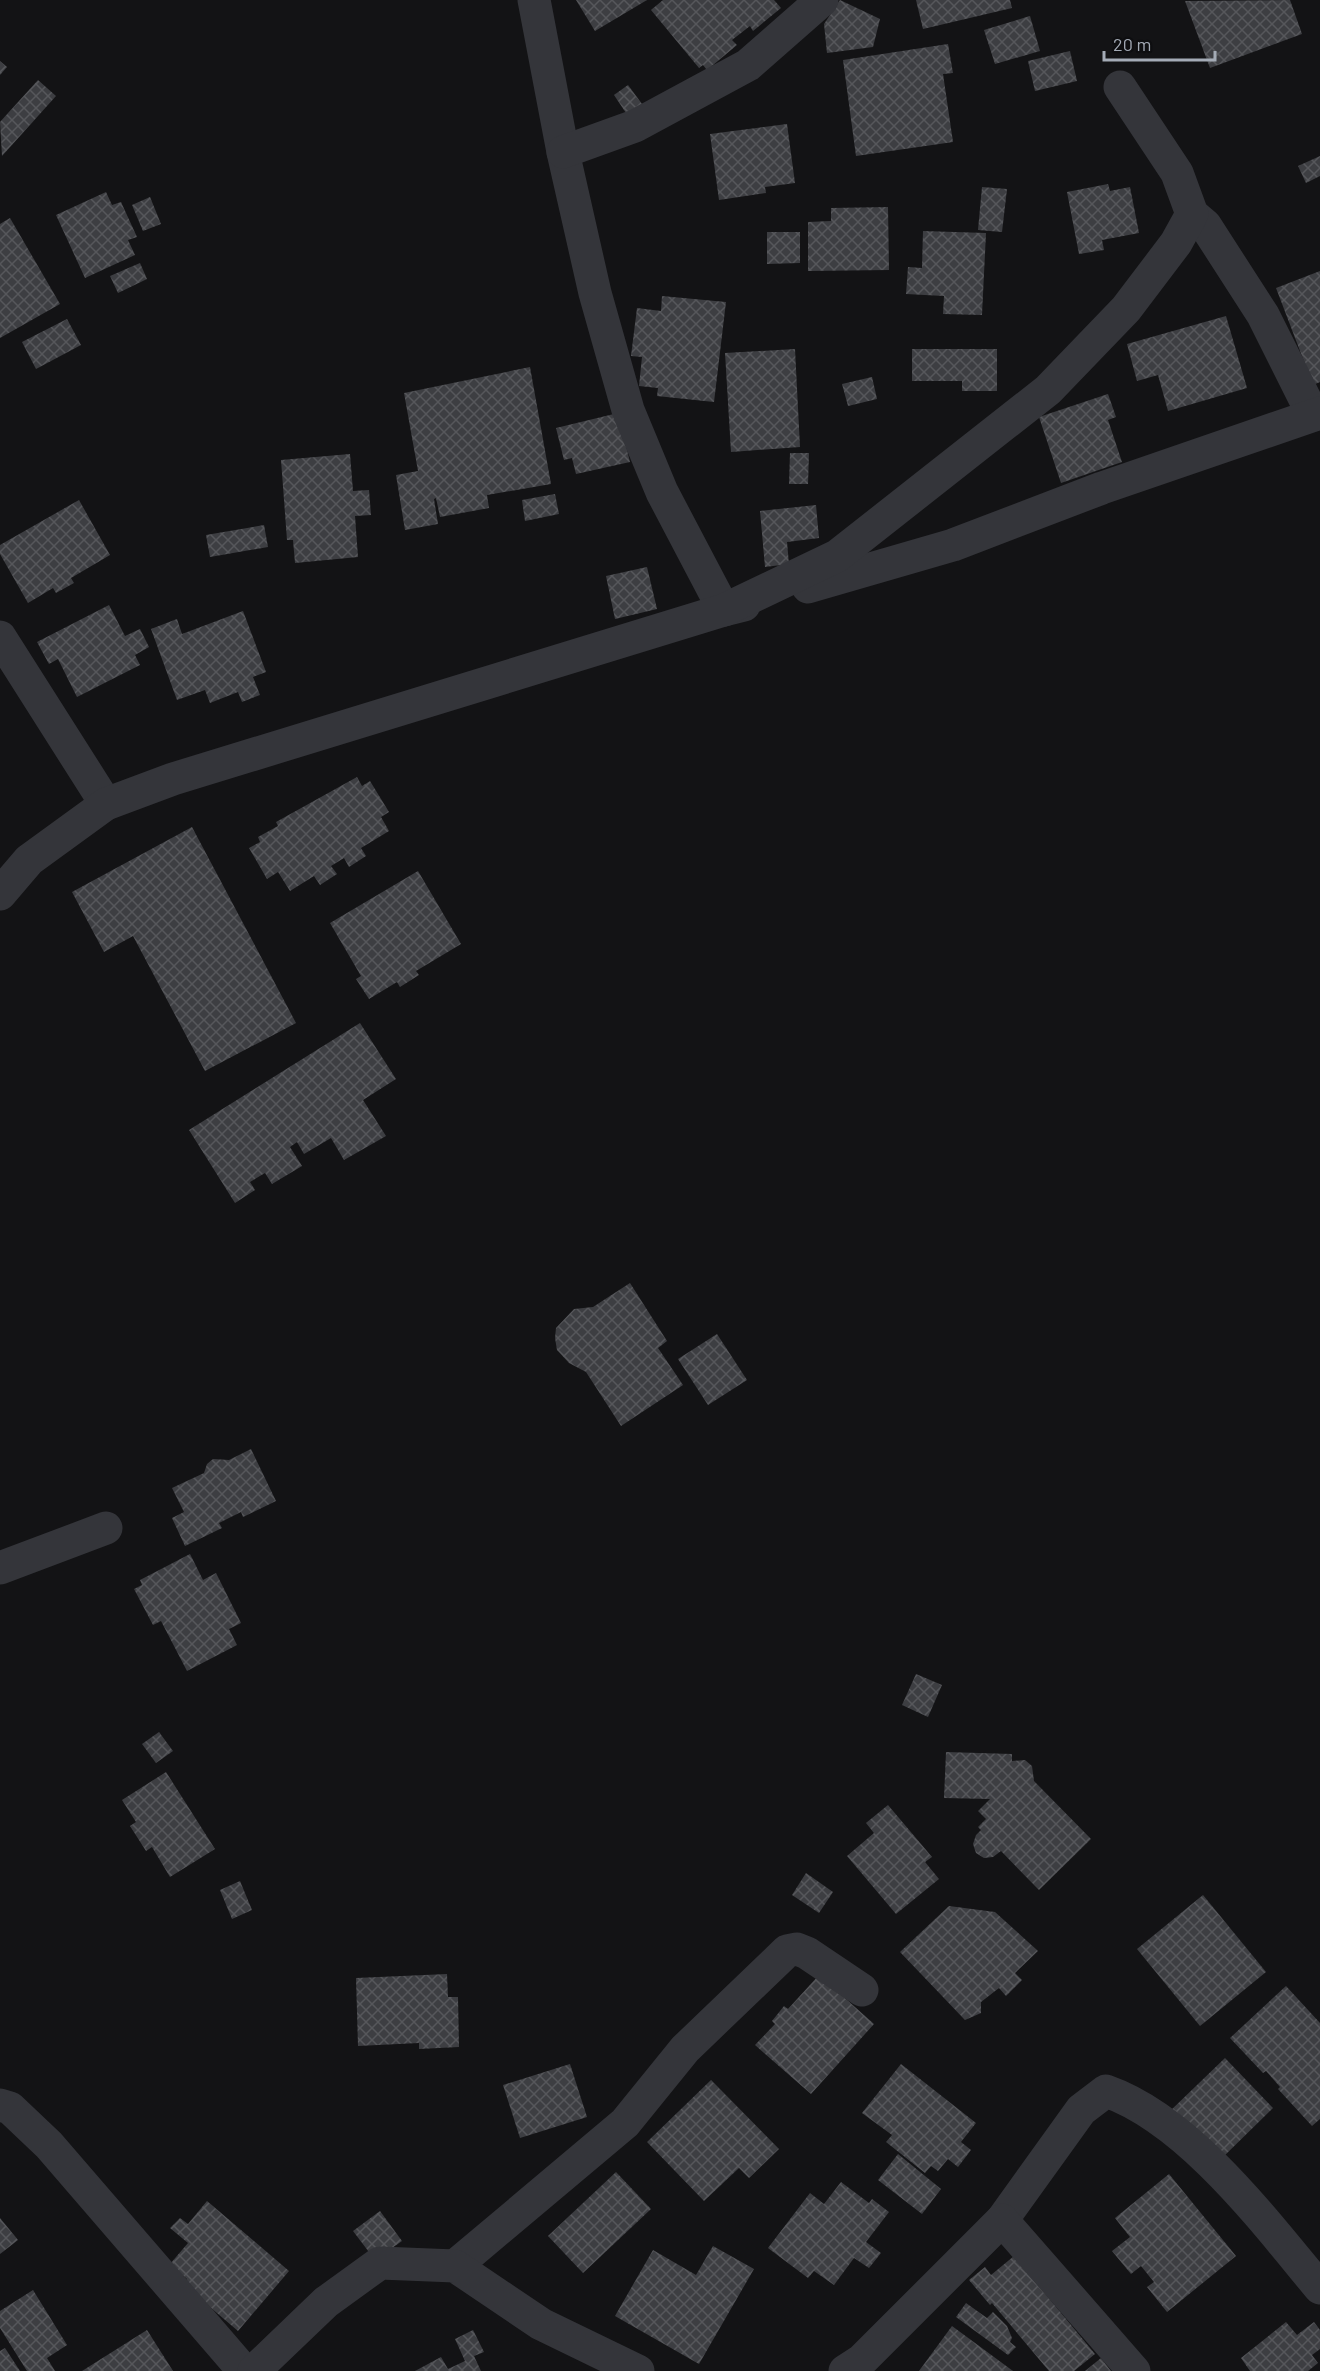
<svg xmlns="http://www.w3.org/2000/svg" width="1320" height="2371" font-family="Barlow,sans-serif">
  <style>
    .building { fill: url(#building-cross-hatch) }
    .lines { fill: none; stroke-linecap: round; stroke-linejoin: round }
    .minor { stroke: #34353a; stroke-width: 33 }
  </style>
  <defs>
    <pattern id="building-cross-hatch" width="8" height="8" patternUnits="userSpaceOnUse" patternTransform="scale(1.5)"><rect width="8" height="8" fill="#3d3e42"/><path d="M0 0l8 8M0 8l8-8" fill="none" stroke="#56575b"/></pattern>
  </defs>
  <rect width="100%" height="100%" fill="#131315"/>
  <g class="building">
    <path d="M576 0H647L595 31Z"/>
    <path d="M663 0H774L781 8 753 31 750 26 732 40 737 45 707 70 703 65 699 68 651 10Z"/>
    <path d="M840 0 880 19 873 47 827 53 824 24Z"/>
    <path d="M916 0H1010L1012 8 923 29Z"/>
    <path d="M1290 0 1302 34 1210 68 1185 1Z"/>
    <path d="M1030 16 1040 51 995 64 984 30Z"/>
    <path d="M948 44 953 73 943 74 953 142 856 156 843 60Z"/>
    <path d="M1070 51 1077 81 1035 91 1028 61Z"/>
    <path d="M0 61 7 67 0 75Z"/>
    <path d="M38 80 56 96 2 156 0 122Z"/>
    <path d="M628 85 645 108 630 119 614 95Z"/>
    <path d="M787 124 795 183 765 187 766 193 719 200 710 134Z"/>
    <path d="M1320 156V176L1306 183 1298 166Z"/>
    <path d="M1108 184 1110 191 1130 187 1139 233 1102 240 1104 250 1079 254 1067 192Z"/>
    <path d="M982 187 1007 189 1002 232 978 230Z"/>
    <path d="M106 192 112 205 121 202 137 237 128 240 135 255 85 278 56 215Z"/>
    <path d="M150 197 161 224 143 231 132 205Z"/>
    <path d="M888 207 889 270 808 271V222L831 221V208Z"/>
    <path d="M10 218 60 304 0 338V224Z"/>
    <path d="M923 231 986 233 982 315 943 314 944 296 906 294 908 267 922 268Z"/>
    <path d="M767 232H800V263L767 264Z"/>
    <path d="M140 263 147 279 118 293 110 276Z"/>
    <path d="M1320 271V382L1313 385 1276 288Z"/>
    <path d="M662 296 726 302 714 402 657 396 658 388 639 386 642 357 631 356 637 308 661 311Z"/>
    <path d="M1226 316 1247 388 1168 411 1158 375 1137 381 1127 344Z"/>
    <path d="M67 319 81 345 36 369 22 342Z"/>
    <path d="M795 349 800 447 731 452 725 353Z"/>
    <path d="M912 349H997V391H962V381H912Z"/>
    <path d="M530 367 551 484 487 495 489 508 440 517 436 498 434 499 438 524 405 530 396 475 418 471 404 393Z"/>
    <path d="M872 377 877 399 848 406 842 384Z"/>
    <path d="M1108 394 1116 417 1108 420 1122 462 1061 483 1039 417Z"/>
    <path d="M618 413 630 462 576 474 572 458 564 460 556 428Z"/>
    <path d="M790 453H809L808 484H789Z"/>
    <path d="M350 454 353 491 369 490 371 515 355 516 358 557 295 563 293 540H287L281 460Z"/>
    <path d="M555 494 559 514 525 521 522 500Z"/>
    <path d="M79 500 110 555 71 578 74 583 56 593 53 588 28 603 0 554V545Z"/>
    <path d="M816 505 819 538 787 542 789 564 765 567 760 511Z"/>
    <path d="M264 525 268 547 210 557 206 535Z"/>
    <path d="M647 567 657 609 615 619 606 576Z"/>
    <path d="M109 605 125 636 140 629 149 647 135 655 140 665 77 697 58 659 49 664 37 642Z"/>
    <path d="M243 611 266 672 253 677 260 695 242 702 238 692 210 703 205 690 177 700 151 629 177 619 182 634Z"/>
    <path d="M357 777 362 786 370 781 389 812 381 817 389 831 361 848 366 856 349 867 344 858 331 866 337 874 320 885 314 876 290 891 278 872 267 879 249 848 260 842 258 837 278 826 276 822Z"/>
    <path d="M192 827 296 1023 205 1071 133 936 104 952 72 892Z"/>
    <path d="M418 871 461 944 416 971 419 975 400 987 397 982 369 999 356 979 361 976 330 923Z"/>
    <path d="M360 1023 396 1079 363 1100 386 1136 344 1160 331 1138 304 1154 297 1142 290 1147 302 1166 272 1184 265 1173 250 1182 255 1190 235 1203 189 1130Z"/>
    <path d="M630 1283 667 1341 658 1348 683 1385 621 1426 586 1372 569 1363 557 1350 555 1338 556 1328 574 1309 593 1307Z"/>
    <path d="M717 1334 747 1380 708 1405 678 1359Z"/>
    <path d="M251 1449 276 1501 243 1517 241 1512 219 1523 222 1528 185 1546 172 1518 184 1512 172 1488 204 1473 207 1464 213 1459 229 1460Z"/>
    <path d="M190 1554 203 1580 216 1573 241 1623 229 1629 237 1645 187 1671 161 1621 153 1625 134 1589 142 1585 140 1580Z"/>
    <path d="M916 1674 942 1685 928 1717 902 1705Z"/>
    <path d="M159 1732 173 1751 156 1763 142 1744Z"/>
    <path d="M946 1752 1012 1754V1761L1025 1760 1032 1766 1034 1781 1091 1839 1039 1890 1001 1851 993 1857 984 1858 976 1853 973 1844 976 1835 981 1830 978 1827 986 1819 978 1811 990 1799 944 1798Z"/>
    <path d="M166 1772 215 1849 170 1877 152 1847 146 1851 130 1826 136 1822 122 1800Z"/>
    <path d="M888 1805 932 1857 925 1862 939 1879 896 1914 847 1856 874 1833 866 1823Z"/>
    <path d="M806 1873 833 1892 819 1913 792 1895Z"/>
    <path d="M240 1881 252 1910 232 1919 220 1890Z"/>
    <path d="M1203 1895 1266 1972 1200 2026 1137 1949Z"/>
    <path d="M949 1906 995 1912 1038 1951 1015 1973 1022 1980 1006 1996 999 1988 981 2002V2013L965 2020 900 1952Z"/>
    <path d="M447 1974 448 1997H458L459 2047 419 2049V2043L358 2046 356 1978Z"/>
    <path d="M819 1975 874 2024 811 2094 755 2045 775 2024 772 2021 784 2006 788 2009Z"/>
    <path d="M1286 1986 1320 2023V2119L1312 2126 1278 2089 1280 2087 1266 2071 1263 2073 1230 2038Z"/>
    <path d="M1225 2058 1273 2108 1220 2160 1168 2113Z"/>
    <path d="M570 2064 587 2117 520 2138 503 2085Z"/>
    <path d="M901 2064 976 2123 961 2142 971 2150 958 2167 948 2159 938 2171 931 2166 925 2173 886 2142 892 2135 862 2113Z"/>
    <path d="M711 2080 779 2149 749 2178 739 2168 704 2201 647 2142Z"/>
    <path d="M898 2154 941 2189 922 2214 878 2180Z"/>
    <path d="M616 2172 651 2209 583 2273 548 2236Z"/>
    <path d="M1169 2174 1236 2256 1167 2312 1147 2287 1154 2282 1141 2266 1131 2274 1112 2251 1130 2237 1115 2218Z"/>
    <path d="M841 2182 869 2203 872 2199 889 2212 866 2242 881 2253 869 2268 854 2258 834 2285 814 2271 808 2278 768 2248 810 2193 824 2204Z"/>
    <path d="M207 2201 289 2271 238 2331 183 2284 187 2279 170 2264 188 2243 170 2228 180 2218 188 2224Z"/>
    <path d="M380 2211 402 2241 375 2260 353 2231Z"/>
    <path d="M0 2218 18 2240 0 2254Z"/>
    <path d="M713 2246 754 2269 699 2364 615 2316 653 2250 696 2275Z"/>
    <path d="M1014 2256 1095 2354 1074 2371H1049L992 2303 990 2305 969 2280 985 2267 991 2275Z"/>
    <path d="M33 2290 67 2345 47 2358 55 2371H27L0 2328V2311Z"/>
    <path d="M966 2303 987 2318 993 2312 1007 2326 1012 2338 1010 2342 1016 2347 1008 2355 956 2317Z"/>
    <path d="M1286 2322 1297 2335 1314 2322 1320 2330V2349L1312 2355 1318 2363 1308 2371H1250L1241 2358Z"/>
    <path d="M952 2326 1013 2371H919Z"/>
    <path d="M147 2330 173 2371H82Z"/>
    <path d="M473 2330 484 2352 474 2356 481 2371H415L441 2357 448 2369 465 2361 455 2339Z"/>
    <path d="M5 2348 20 2371H0V2351Z"/>
    <path d="M1101 2358 1111 2371H1085Z"/>
  </g>
  <g class="lines">
    <g class="minor">
      <path d="M534 0 563 152 595 293 628 410 662 492 724 610 744 605"/>
      <path d="M563 152 635 126 748 65 822 0"/>
      <path d="M1192 214 1205 225 1263 315 1313 415"/>
      <path d="M808 587 953 545 1102 488 1320 413"/>
      <path d="M0 637 106 804"/>
      <path d="M0 894 29 860 106 804 173 779 724 610 837 556 1048 390 1126 309 1176 243 1192 214 1177 173 1120 87"/>
      <path d="M0 1568 106 1528"/>
      <path d="M0 2105 10 2108 49 2145 244 2371"/>
      <path d="M1002 2220 1081 2110 1106 2091C1189 2120 1265 2222 1320 2288"/>
      <path d="M455 2266 625 2123 685 2049 787 1951 797 1949 807 1953 862 1990"/>
      <path d="M254 2371 326 2302 380 2263 455 2266 541 2324 638 2371"/>
      <path d="M845 2371 862 2360 1002 2220 1134 2371"/>
    </g>
  </g>
  <path d="M1104 51v9h111v-9" fill="none" stroke="#a4abb6" stroke-width="3"/>
  <text x="1113" y="51" font-size="18" fill="#a4abb6" stroke="#0e0e10" stroke-width="4.5" paint-order="stroke">20 m</text>
</svg>
